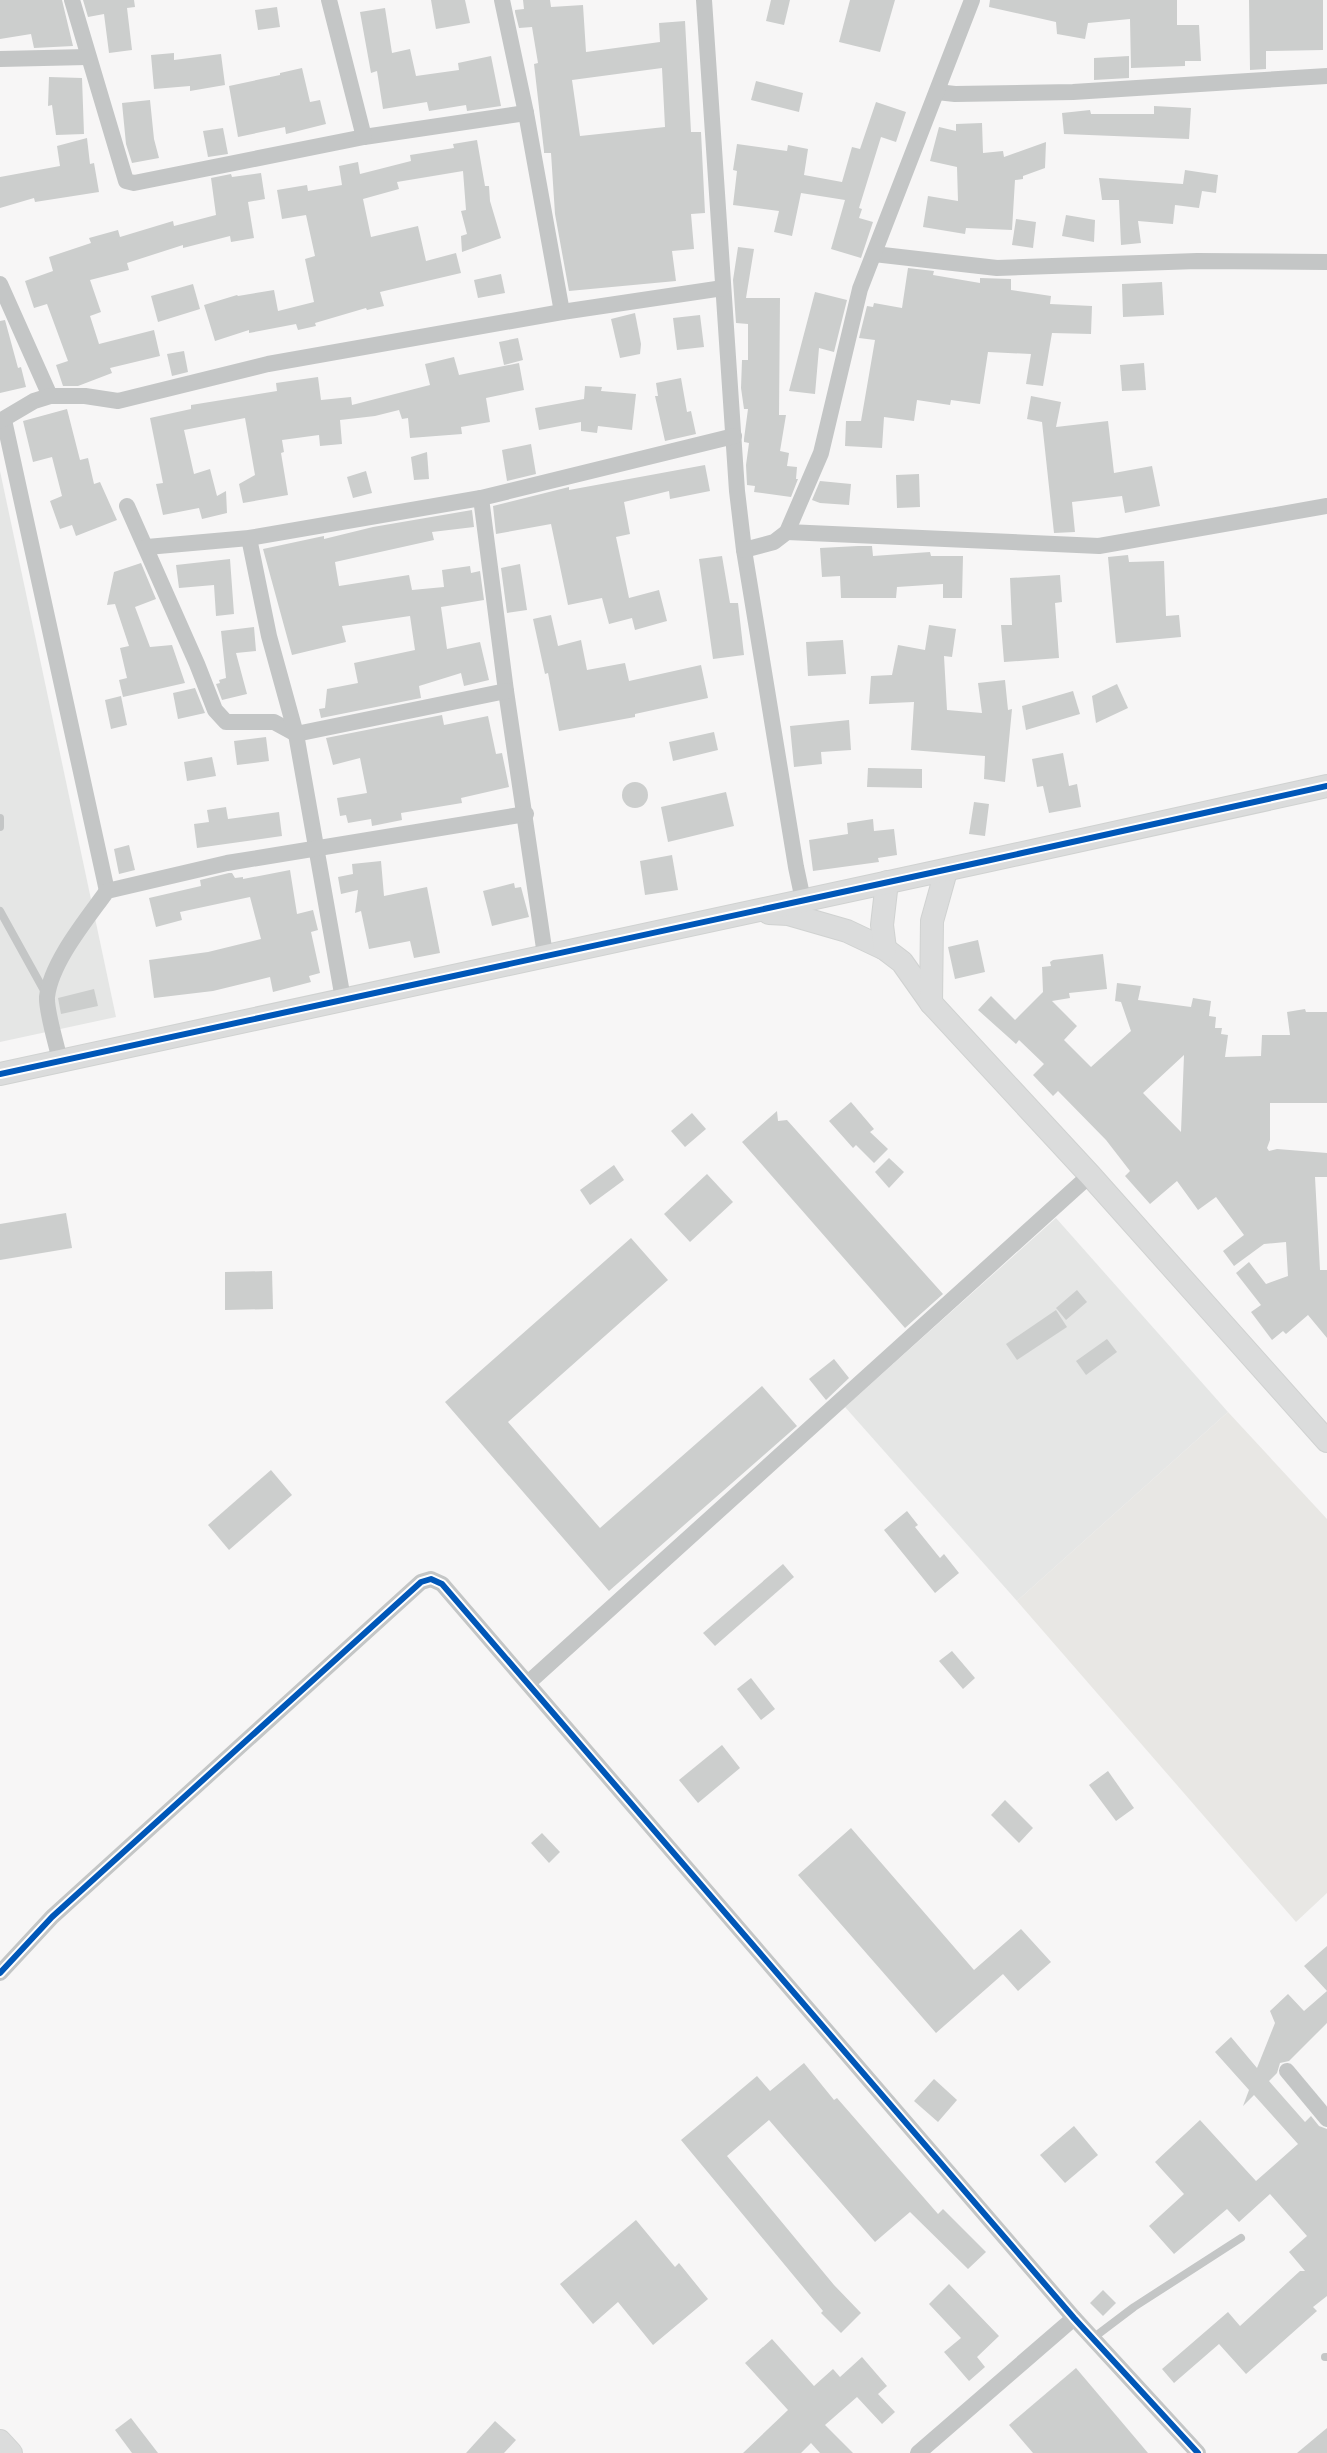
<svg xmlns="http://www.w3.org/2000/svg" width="1327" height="2453" font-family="Ubuntu,sans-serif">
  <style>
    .built { fill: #e5e6e5 }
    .green { fill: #e8e7e4 }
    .building { fill: #cccecd; fill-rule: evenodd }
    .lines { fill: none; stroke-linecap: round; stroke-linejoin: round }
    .secondary-casing { stroke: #d0d2d1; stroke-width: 24 }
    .lane { stroke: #c4c6c6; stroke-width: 8 }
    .street { stroke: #c4c6c6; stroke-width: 16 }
    .secondary { stroke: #dbdcdc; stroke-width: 22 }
    .cycleway-casing { stroke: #fff; stroke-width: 10 }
    .cycleway { stroke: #0057b8; stroke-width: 6 }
  </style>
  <rect width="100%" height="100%" fill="#f7f6f6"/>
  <g class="built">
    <path d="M0 471 116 1017 0 1042Z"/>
    <path d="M1056 1218 1228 1412 1017 1601 845 1407Z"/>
  </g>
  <path class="green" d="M1228 1412 1327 1519V1893L1296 1922 1017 1601Z"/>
  <g class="building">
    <path d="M0 0H62L73 46 34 48 31 34 0 39Z"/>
    <path d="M83 0H134L135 7 127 8 132 50 109 53 104 14 88 17Z"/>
    <path d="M431 0H465L470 23 436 29Z"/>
    <path d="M523 0H550L551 7 583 5 586 52 660 42 659 23 685 21 691 132H701L705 213 691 214 694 249 672 251 676 281 569 291 555 214 551 153H544V151L534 64 538 63 532 27 519 28 515 12V10L524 9ZM662 68 665 127 580 136 572 80Z"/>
    <path d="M771 0H790L784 25 766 21Z"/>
    <path d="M850 0H895L880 52 839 42Z"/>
    <path d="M990 0H1177V25H1199L1201 61H1185V66L1131 68 1130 19 1088 23 1085 39 1057 34 1056 22 989 7Z"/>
    <path d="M1249 0H1323V50L1266 51V69L1250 70Z"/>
    <path d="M277 7 280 27 258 30 255 10Z"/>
    <path d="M385 8 392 53 410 49 416 76 459 70 458 63 491 56 501 106 467 111 466 105 429 111 427 102 383 109 377 71 371 73 360 12Z"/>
    <path d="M174 53V60L221 54 225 85 190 91V86L154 89 151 55Z"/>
    <path d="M1129 56V78L1094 80V58Z"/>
    <path d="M302 68 310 102 320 100 326 124 286 134 285 127 238 137 229 86 280 75V73Z"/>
    <path d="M49 77 82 78 84 134 56 135 52 105 48 106Z"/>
    <path d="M756 81 803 93 799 112 751 100Z"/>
    <path d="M150 100 154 139 159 158 132 163 126 144 122 103Z"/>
    <path d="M876 102 906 112 896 142 881 137 859 208 862 209 859 218 873 222 861 258 831 249 845 200 801 193 792 236 774 232 779 211 733 205 737 171 733 170 737 144 787 151 788 145 808 149 804 175 842 182 852 147 860 149Z"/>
    <path d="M1154 106 1191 108 1189 139 1064 134 1062 113 1090 110 1091 114H1154Z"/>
    <path d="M982 123 983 153 1003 151 1004 157 1046 142 1045 168 1023 176V179L1015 180 1012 230 966 228 965 234 923 227 928 196 958 201 957 167 930 161 939 127 956 131V124Z"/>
    <path d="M223 128 228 154 208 157 203 131Z"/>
    <path d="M87 138 90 164 94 163 99 192 35 202 34 198 0 208V177L60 166 57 146Z"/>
    <path d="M477 140 485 186H489L490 201 501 238 462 252 461 236 467 234 461 211 466 210 463 171 397 182 399 189 363 199 371 237 418 226 426 261 456 253 461 273 380 292 384 306 367 310 366 308 315 323 316 326 298 330 296 324 249 333V330L215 341 204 305 237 295 238 296 274 290 278 311 314 302 305 259 315 256 306 215 282 219 277 190 307 185 308 191 342 185 339 166 358 162 360 174 411 161 410 155 454 148 453 144Z"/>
    <path d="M1185 170 1218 175 1216 193 1202 191 1199 208 1175 205 1173 224 1138 221 1141 243 1121 245 1119 200H1102L1099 178 1183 184Z"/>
    <path d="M261 173 265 199 248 202 254 238 231 242 230 236 183 248V245L127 263 129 270 90 280 101 312 90 316 99 344 154 330 160 356 110 368 112 373 78 386H63L56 365 68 361 47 304 34 308 25 281 53 271 49 257 91 243 89 238 118 230 120 237 173 221 174 226 216 215 211 178 231 174 232 177Z"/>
    <path d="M1066 215 1095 220 1094 242 1062 236Z"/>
    <path d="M1016 219 1036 222 1033 248 1012 245Z"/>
    <path d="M738 247 754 249 746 298H780L779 415H786L780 451 789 453 787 466 797 467 796 479H798L791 497 754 492 755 486 747 485 746 465 749 443 744 442V439L748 409H744L741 388 742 360H748V324L736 323 733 280Z"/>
    <path d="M908 268 934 271 933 275 980 283V278L1011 279V290L1051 296 1050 304 1092 306 1091 334 1052 333 1043 386 1026 384 1031 354 988 352 980 404 951 400 950 405 917 400 914 421 884 417 882 448 845 446 846 421H861L875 340 859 338 867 306 873 307 874 303 902 308Z"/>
    <path d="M501 274 505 293 478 298 474 280Z"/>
    <path d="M1162 282 1164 315 1123 317 1122 284Z"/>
    <path d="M193 284 200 309 158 322 151 296Z"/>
    <path d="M815 292 847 300 834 352 819 348 815 394 789 391Z"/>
    <path d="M635 313 641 344 640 354 620 358 611 319Z"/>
    <path d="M700 315 704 347 677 350 673 318Z"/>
    <path d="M5 320 18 368 21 367 26 387 0 393V321Z"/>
    <path d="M518 338 523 360 504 365 499 342Z"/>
    <path d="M184 351 188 372 172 376 167 354Z"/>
    <path d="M454 357 459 375 519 363 524 390 486 398 490 422 461 427 462 434 410 438 408 418 402 419 399 410 375 416 340 420 342 444 320 446 319 435 282 440 284 452 281 453 288 495 243 503 239 484 255 475 245 418 184 430 194 474 210 469 217 496 226 491 227 513 202 519 199 508 163 515 156 484 163 483 150 418 191 409V405L277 391 276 383 318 377 321 400 351 397 352 405 430 385 425 364Z"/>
    <path d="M1144 363 1146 390 1122 391 1120 365Z"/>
    <path d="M681 378 687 412 691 411 696 434 665 441 655 396H658L656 383Z"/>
    <path d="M585 386 602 387 601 391 636 394 632 430 598 426 597 433 581 431V422L539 430 535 408 584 399Z"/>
    <path d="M1031 396 1061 402 1056 427 1108 421 1114 473 1152 466 1160 506 1125 513 1122 496 1072 502 1075 532 1054 533 1042 422 1027 419Z"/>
    <path d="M67 409 80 460 88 458 94 484 100 482 117 520 76 536 72 525 60 529 50 501 62 496 52 457 33 462 23 421Z"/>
    <path d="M531 444 536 474 507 481 502 450Z"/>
    <path d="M427 452 429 479 414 480 411 457Z"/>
    <path d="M705 465 710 491 670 499 669 491 624 502 630 534 616 537 629 598 659 590 667 621 635 630 632 618 609 624 602 598 568 605 551 524 496 534 493 506 569 487V490Z"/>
    <path d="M366 471 372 493 353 498 347 477Z"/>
    <path d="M919 474 920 507 897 508 896 475Z"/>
    <path d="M820 481 851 484 849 505 820 503 812 500Z"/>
    <path d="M472 510 474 527 432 532 434 540 335 562 339 586 409 575 412 590 444 587 442 570 470 566 471 573 480 571 484 600 441 607 447 649 480 642 489 680 464 686 461 673 419 686 421 698 321 718 319 709 325 708 327 689 358 683 354 663 415 650 410 616 342 626 346 642 292 655 263 549 319 537 324 536V539L373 527Z"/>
    <path d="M858 546H872L873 556 930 552 931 556H963L962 598H943V584L897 587 896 598H841L840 576 822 577 820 548Z"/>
    <path d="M1128 555 1129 562 1164 561 1166 616 1179 615 1181 637 1116 643 1108 557Z"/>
    <path d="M722 556 730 603H738L744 655 713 659 699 559Z"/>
    <path d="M230 559 234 614 216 616 214 585 179 588 176 565Z"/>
    <path d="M141 563 156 599 135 607 150 647 172 645 185 683 123 697 119 680 127 678 120 648 129 646 115 604 107 605 114 572Z"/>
    <path d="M520 564 527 610 507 613 501 568Z"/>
    <path d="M1060 575 1062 602 1055 603 1059 658 1004 662 1001 625H1012L1010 578Z"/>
    <path d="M551 615 558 646 581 640 587 670 625 663 629 681 701 665 708 698 635 714V717L559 731 548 673 545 674 533 619Z"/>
    <path d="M929 625 956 629 952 657 944 656 947 710 982 713 978 683 1005 680 1008 710 1012 709 1005 782 984 779 985 756 911 750 914 702 869 704 871 676 892 675 898 645 925 650Z"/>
    <path d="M254 627 256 651 236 653 247 694 222 700 216 684 220 683 219 680 226 678 221 631Z"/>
    <path d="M843 640 846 674 808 676 806 642Z"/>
    <path d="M1117 684 1128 708 1096 723 1092 696Z"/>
    <path d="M195 688 205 713 178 719 173 693Z"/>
    <path d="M1073 691 1080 714 1026 730 1022 706Z"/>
    <path d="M121 696 127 725 111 729 105 700Z"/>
    <path d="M442 715 444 725 488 716 496 754 502 753 509 787 461 798 462 803 401 813 402 820 372 826 371 819 348 823 346 815 340 816 337 798 367 793 360 758 333 765 326 738Z"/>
    <path d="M849 720 851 750 821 752 822 764 794 767 790 726Z"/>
    <path d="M714 732 718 750 673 761 669 742Z"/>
    <path d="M266 737 269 761 237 765 234 741Z"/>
    <path d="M1063 753 1069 786 1077 784 1081 807 1049 813 1043 786 1037 787 1032 759Z"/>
    <path d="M212 757 216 776 187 781 184 762Z"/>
    <path d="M868 768 922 769V788L867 787Z"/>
    <circle cx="635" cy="795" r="13"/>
    <path d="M726 792 734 826 668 842 661 807Z"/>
    <path d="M974 802 989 804 985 836 969 834Z"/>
    <path d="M226 807 228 819 279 812 282 836 197 848 194 824 209 822 207 810Z"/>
    <path d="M873 819 874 831 894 829 897 855 878 858 879 862 813 871 809 840 848 834 847 823Z"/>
    <path d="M129 845 135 870 119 874 114 849Z"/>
    <path d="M672 855 678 890 645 895 640 861Z"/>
    <path d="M381 861 384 896 427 887 440 953 414 958 410 941 369 949 361 911 355 913 358 890 341 894 338 877 353 874 352 864Z"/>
    <path d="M290 870 297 914 313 910 318 930 311 932 320 973 309 976 311 982 273 992 270 977 213 991 154 998 149 960 208 952 261 939 250 897 180 912 182 920 156 927 149 898 201 886 200 880 229 873H232L235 878 243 877V879Z"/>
    <path d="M514 883 515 888 521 887 529 917 492 926 483 891Z"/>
    <path d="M978 940 985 972 955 979 948 947Z"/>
    <path d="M1103 954 1107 989 1069 993 1070 998 1052 1001 1077 1026 1064 1040 1091 1067 1131 1031 1121 1002 1115 1001 1117 983 1141 986 1138 1000 1191 1007 1193 998 1211 1001 1209 1016 1216 1017 1215 1028H1222L1221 1034 1228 1035 1225 1057 1261 1056 1262 1035H1290L1287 1012 1305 1009 1306 1012H1327V1103H1270V1140L1267 1148 1269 1151 1277 1149 1327 1153V1177H1315L1320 1270H1327V1338L1308 1315 1286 1334 1283 1331 1272 1340 1251 1312 1261 1305 1236 1273 1249 1262 1266 1284 1288 1276 1286 1242 1264 1244 1234 1266 1223 1251 1244 1235 1216 1197 1198 1210 1177 1181 1150 1204 1125 1176 1130 1171 1106 1140 1058 1091 1053 1096 1033 1075 1044 1064 1019 1040 1016 1044 978 1010 991 996 1015 1020 1043 992 1042 967 1051 966 1050 962 1053 960ZM1184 1055 1181 1132 1143 1093Z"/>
    <path d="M94 989 98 1006 61 1014 58 998Z"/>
    <path d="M851 1102 874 1129 870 1132 888 1149 874 1163 856 1145 853 1148 829 1121Z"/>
    <path d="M777 1111 778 1121 787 1120 943 1294 905 1328 742 1142Z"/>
    <path d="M692 1113 706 1129 685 1147 671 1131Z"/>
    <path d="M889 1158 904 1172 889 1188 875 1172Z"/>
    <path d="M614 1165 624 1180 590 1205 580 1190Z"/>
    <path d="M707 1174 733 1202 690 1242 664 1214Z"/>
    <path d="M66 1213 72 1248 0 1260V1224Z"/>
    <path d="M631 1238 668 1280 508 1422 600 1528 762 1386 797 1426 609 1591 445 1402Z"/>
    <path d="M272 1271 273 1309 225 1310V1272Z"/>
    <path d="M1077 1290 1087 1302 1066 1320 1056 1308Z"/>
    <path d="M1056 1310 1067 1327 1017 1360 1006 1344Z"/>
    <path d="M1107 1339 1117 1352 1086 1375 1076 1361Z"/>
    <path d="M834 1359 849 1378 826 1400 809 1379Z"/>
    <path d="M271 1470 292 1495 229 1550 208 1525Z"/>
    <path d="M907 1511 918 1525 915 1527 940 1558 944 1554 959 1573 935 1593 884 1530Z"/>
    <path d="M783 1564 794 1577 715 1646 703 1633Z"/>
    <path d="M952 1651 975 1678 963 1689 939 1661Z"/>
    <path d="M751 1678 775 1709 761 1720 737 1689Z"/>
    <path d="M722 1745 740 1768 698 1803 679 1780Z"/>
    <path d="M1108 1771 1134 1808 1116 1821 1089 1785Z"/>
    <path d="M1005 1800 1033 1828 1019 1843 991 1815Z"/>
    <path d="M851 1828 974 1970 1021 1929 1051 1962 1018 1991 1003 1974 936 2033 798 1875Z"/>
    <path d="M542 1833 560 1852 549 1863 531 1843Z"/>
    <path d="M1327 1946V2023L1289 2061 1280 2063 1277 2073 1269 2081 1305 2122 1311 2116 1319 2126 1327 2129V2296L1313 2307 1317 2311 1246 2374 1219 2344 1174 2383 1162 2369 1228 2312 1240 2326 1300 2271H1305L1289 2252 1307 2236 1270 2194 1239 2222 1227 2209 1174 2254 1149 2226 1184 2194 1155 2162 1200 2120 1256 2181 1298 2144 1254 2095 1243 2106 1249 2090 1215 2052 1231 2037 1257 2068 1275 2023 1270 2011 1288 1994 1304 2011 1327 1991 1304 1966Z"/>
    <path d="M804 2063 834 2100 837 2098 938 2214 943 2209 986 2252 968 2269 910 2212 875 2242 769 2120 727 2156 834 2285 861 2313 841 2333 821 2313 823 2311 681 2140 757 2076 770 2091Z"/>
    <path d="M934 2079 957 2100 938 2122 914 2101Z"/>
    <path d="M1074 2126 1098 2155 1065 2183 1040 2155Z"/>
    <path d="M636 2220 675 2267 679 2263 708 2299 653 2345 618 2302 593 2324 560 2284Z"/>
    <path d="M949 2284 999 2336 977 2357 985 2367 969 2381 944 2352 961 2338 929 2304Z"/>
    <path d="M1103 2290 1116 2303 1103 2316 1090 2303Z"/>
    <path d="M772 2339 814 2386 833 2369 840 2377 862 2357 887 2386 878 2394 895 2412 882 2424 857 2397 825 2425 853 2453H820L811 2443 801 2453H743L788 2410 745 2363Z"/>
    <path d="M1076 2368 1148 2453H1033L1009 2425Z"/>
    <path d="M131 2418 158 2453H132L115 2430Z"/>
    <path d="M495 2421 516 2440 504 2453H466Z"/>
    <path d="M1327 2428V2453H1297Z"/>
  </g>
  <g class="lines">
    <g class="secondary-casing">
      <g id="secondary">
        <path d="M769 913 788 914 847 931 885 949 902 962 931 1003 1090 1175 1327 1441"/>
        <path d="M885 949 882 925 887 882"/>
        <path d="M931 1003 932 921 946 871"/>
        <path d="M0 1074C442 979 885 884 1327 786"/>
        <path d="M0 2441 11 2453"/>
      </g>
    </g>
    <g class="lane">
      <path d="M0 818V827"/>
      <path d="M0 911 46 994"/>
      <path d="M1093 2338 1134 2307 1241 2238"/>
      <path d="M1325 2357H1327"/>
    </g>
    <g class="street">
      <path d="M72 0 126 181 134 183 364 137 526 113"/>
      <path d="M329 0 364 137"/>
      <path d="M502 0 526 113 562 312"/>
      <path d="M704 0 737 491 744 550 796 867 803 900"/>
      <path d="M0 59 87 57"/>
      <path d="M937 92 955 94 1073 92 1327 76"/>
      <path d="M874 254 997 268 1197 261 1327 262"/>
      <path d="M0 284 50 396"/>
      <path d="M4 420 107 891"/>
      <path d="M0 421 34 401 50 396H85L118 401 268 364 562 312 723 288"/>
      <path d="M481 498 506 691 545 955"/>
      <path d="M127 506 197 664 215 710 226 722H274L296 734 506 691"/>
      <path d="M787 532 1099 546 1327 506"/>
      <path d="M249 538 269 636 296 734 343 999"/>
      <path d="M147 547 249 538 481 498 734 436"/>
      <path d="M744 550 774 542 787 532 821 453 860 289 972 0"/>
      <path d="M60 1061C57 1046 46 1011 47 997 51 962 87 919 107 891L227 863 526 814"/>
      <path d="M528 1683 1090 1175"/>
      <path d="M0 1973 52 1917 421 1582 431 1579 442 1584 1074 2318 1198 2453"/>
      <path d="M1287 2071 1327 2119"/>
      <path d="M918 2453 1074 2318"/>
    </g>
    <use href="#secondary" class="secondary"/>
    <g class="cycleway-casing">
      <g id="cycleway">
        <path d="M0 1074C442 979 885 884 1327 786"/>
        <path d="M0 1973 52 1917 421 1582 431 1579 442 1584 1074 2318 1198 2453"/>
      </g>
    </g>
    <use href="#cycleway" class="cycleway"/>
  </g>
</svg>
